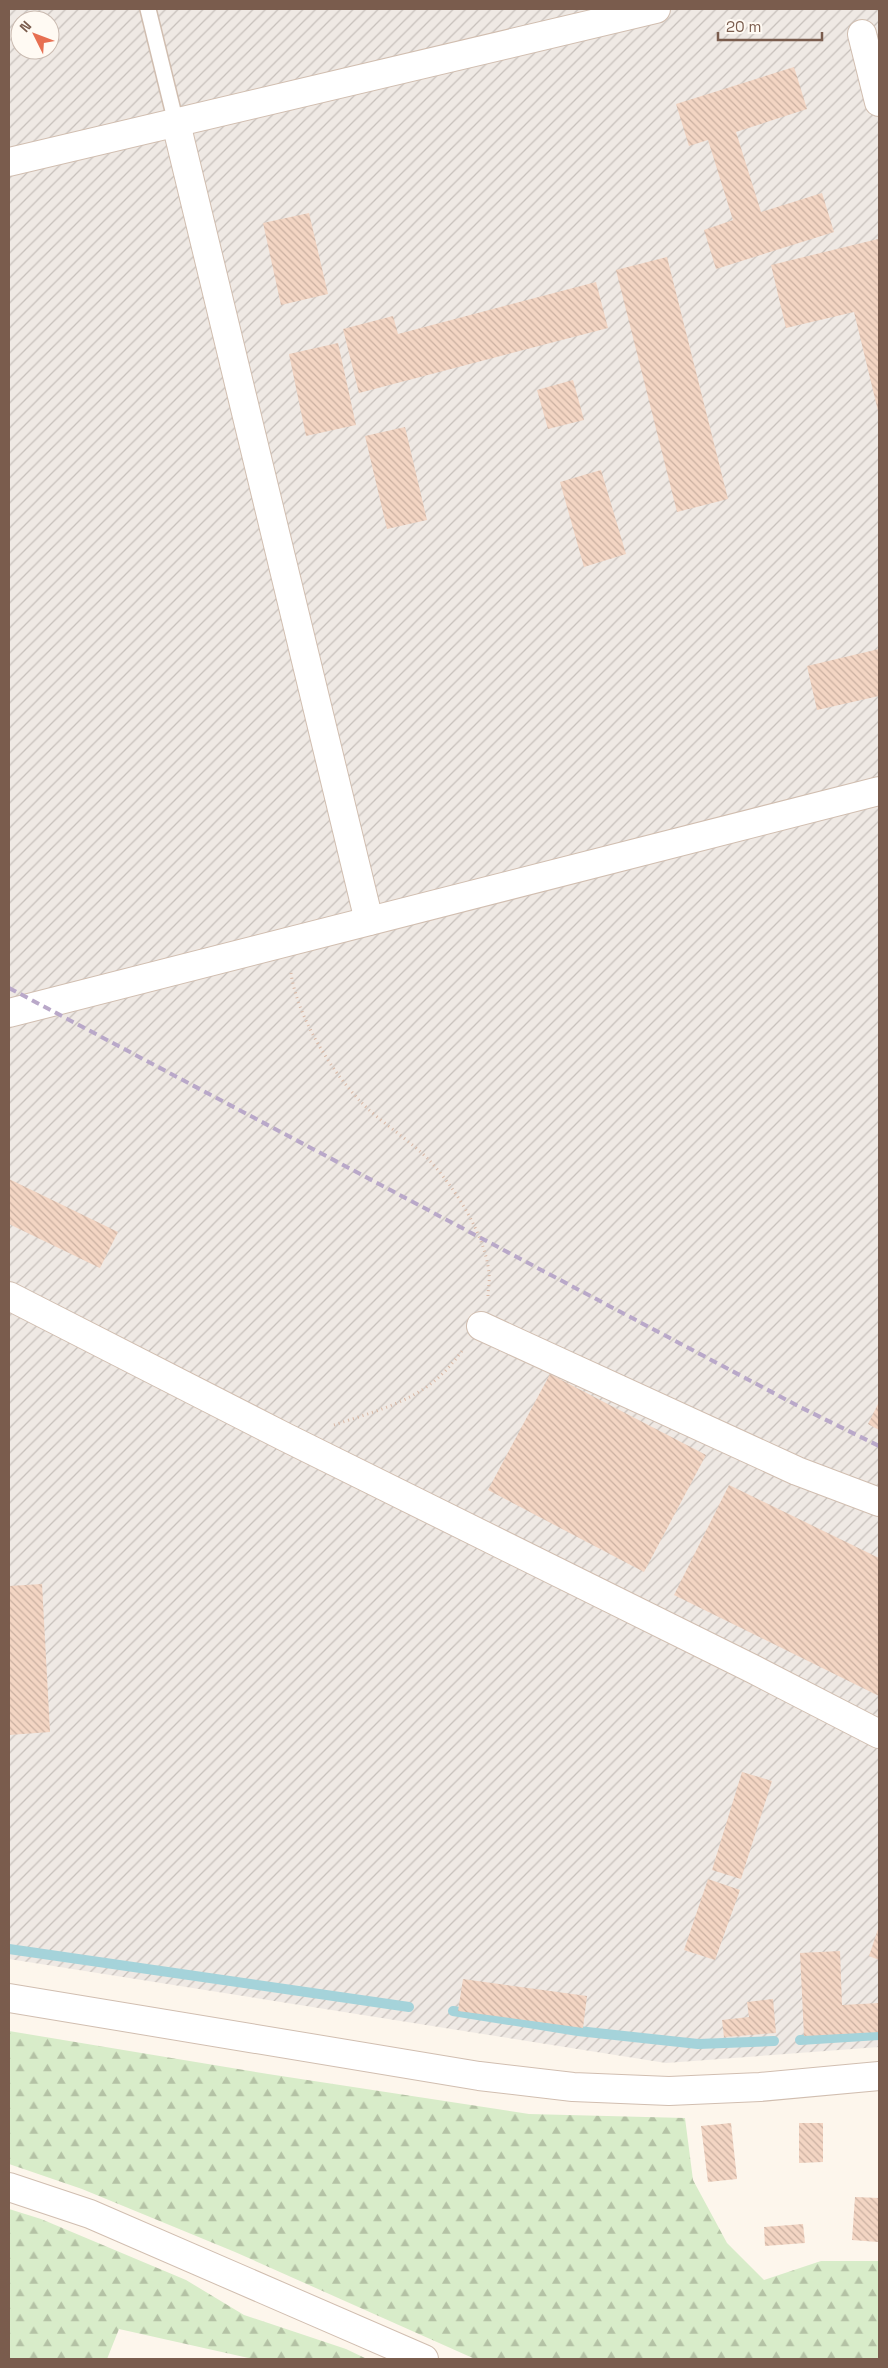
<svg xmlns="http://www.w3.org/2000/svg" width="888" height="2368" font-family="'Space Grotesk',sans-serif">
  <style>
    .industrial { fill: url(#industrial-furrows); fill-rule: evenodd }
    .forest { fill: url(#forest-firs) }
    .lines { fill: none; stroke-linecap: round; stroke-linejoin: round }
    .stream { stroke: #a5d3da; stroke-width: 10 }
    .building { fill: url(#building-back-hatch) }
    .service-casing { stroke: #d1beb0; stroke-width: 18 }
    .minor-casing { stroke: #d1beb0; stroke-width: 30 }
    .tertiary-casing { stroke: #d1beb0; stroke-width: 30 }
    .path { stroke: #d9b8a5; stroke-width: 3; stroke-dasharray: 1 4; stroke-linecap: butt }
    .service { stroke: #fff; stroke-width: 15 }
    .minor { stroke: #fff; stroke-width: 28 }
    .tertiary { stroke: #fff; stroke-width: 28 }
    .rail { stroke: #b9a8c9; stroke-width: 4; stroke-dasharray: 8 5; stroke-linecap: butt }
  </style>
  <defs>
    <pattern id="industrial-furrows" width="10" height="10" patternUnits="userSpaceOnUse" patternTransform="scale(1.25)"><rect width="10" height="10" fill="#efe9e4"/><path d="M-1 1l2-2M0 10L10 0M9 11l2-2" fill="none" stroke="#c7c0bb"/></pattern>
    <pattern id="forest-firs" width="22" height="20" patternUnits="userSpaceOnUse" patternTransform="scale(1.25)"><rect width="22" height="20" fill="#d8ecc9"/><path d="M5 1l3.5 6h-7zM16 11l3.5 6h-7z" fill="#b4c2a5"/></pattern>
    <pattern id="building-back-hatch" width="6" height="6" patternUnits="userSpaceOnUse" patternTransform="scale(1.25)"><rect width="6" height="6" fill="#f3d5c3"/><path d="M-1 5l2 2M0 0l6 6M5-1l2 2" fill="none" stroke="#cab0a1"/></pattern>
  </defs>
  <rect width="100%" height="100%" fill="#fdf6ec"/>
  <path class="industrial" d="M9 9H879V2047L666 2063 9 1959ZM20 20H50V50H20Z"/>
  <g class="forest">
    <path d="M9 2031 268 2074 529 2114 685 2118 693 2180 727 2243 764 2280 821 2261H879V2359H475L235 2252 82 2189 9 2164Z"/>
    <path d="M9 2209 41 2219 186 2280 244 2315 346 2349 367 2359H253L119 2329 107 2359H9Z"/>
  </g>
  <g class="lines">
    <g class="stream">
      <path d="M9 1949 409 2007"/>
      <path d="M453 2011 578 2031 698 2044 774 2041"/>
      <path d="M800 2040 879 2035"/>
    </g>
  </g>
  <g class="building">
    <path d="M794 67 807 109 736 132 761 212 822 193 834 232 716 269 704 230 733 220 708 140 689 146 676 104Z"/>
    <path d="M309 213 328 294 281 305 263 223Z"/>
    <path d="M878 239 879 242V415L854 312 786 328 771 265Z"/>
    <path d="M667 257 728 499 677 512 616 270Z"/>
    <path d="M596 282 608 328 359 393 343 329 393 316 398 334Z"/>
    <path d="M338 343 356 425 306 436 289 354Z"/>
    <path d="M573 380 584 420 548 429 537 390Z"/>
    <path d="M405 427 427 520 387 529 365 436Z"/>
    <path d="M601 470 626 554 584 567 560 482Z"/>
    <path d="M879 649V696L817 710 807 666Z"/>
    <path d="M9 1179 118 1232 100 1268 9 1224Z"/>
    <path d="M550 1374 706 1455 644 1572 488 1490Z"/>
    <path d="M879 1402V1430L868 1424Z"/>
    <path d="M729 1485 879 1558V1696L674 1595Z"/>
    <path d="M42 1584 50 1732 9 1735V1586Z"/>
    <path d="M742 1772 772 1781 741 1879 712 1870Z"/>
    <path d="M708 1879 740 1890 715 1960 684 1950Z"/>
    <path d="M879 1926V1960L869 1956Z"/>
    <path d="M840 1951 842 2005 879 2003V2032L804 2036 800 1953Z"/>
    <path d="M463 1979 587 1996 583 2028 458 2011Z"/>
    <path d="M773 1999 776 2033 724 2037 722 2020 749 2017 747 2002Z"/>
    <path d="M731 2123 737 2179 708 2182 701 2126Z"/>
    <path d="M799 2123H823V2162L799 2163Z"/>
    <path d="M855 2197 879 2198 878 2242 852 2240Z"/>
    <path d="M803 2224 805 2243 765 2246 764 2227Z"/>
  </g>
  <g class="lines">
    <g class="service-casing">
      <path id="service" d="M148 9 176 123"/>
    </g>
    <g class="minor-casing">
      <g id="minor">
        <path d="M862 34 879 102"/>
        <path d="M176 123 369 921"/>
        <path d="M9 162 656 9"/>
        <path d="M9 1013 879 791"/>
        <path d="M9 1296 285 1437 753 1669 879 1734"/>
        <path d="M481 1326 797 1471 879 1502"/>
        <path d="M9 1998 479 2076 573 2087 669 2091 760 2087 879 2076"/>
      </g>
    </g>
    <g class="tertiary-casing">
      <path id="tertiary" d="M9 2187 90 2214 424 2359"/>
    </g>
    <g class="path">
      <path d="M291 973C297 1016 331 1071 361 1102 381 1123 410 1140 430 1161 455 1188 486 1236 489 1274 490 1281 488 1289 488 1296"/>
      <path d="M334 1425C369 1413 411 1403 439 1377 448 1369 455 1360 462 1351"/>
    </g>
    <use href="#service" class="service"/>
    <use href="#minor" class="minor"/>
    <use href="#tertiary" class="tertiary"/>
    <path class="rail" d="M9 988 800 1407 879 1446"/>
  </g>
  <rect width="888" height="2368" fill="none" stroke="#7a5c4d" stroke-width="20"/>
  <g transform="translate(35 35) rotate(312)"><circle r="24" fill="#fffaf3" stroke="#cabbb1"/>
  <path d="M0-4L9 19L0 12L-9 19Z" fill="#e76f51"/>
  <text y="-8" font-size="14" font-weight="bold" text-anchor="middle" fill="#7a5c4d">N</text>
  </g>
  <path d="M718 32v8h104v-8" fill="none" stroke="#7a5c4d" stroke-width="2.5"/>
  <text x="726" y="32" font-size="15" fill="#7a5c4d" stroke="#fffaf3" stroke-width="4" paint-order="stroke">20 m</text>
</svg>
